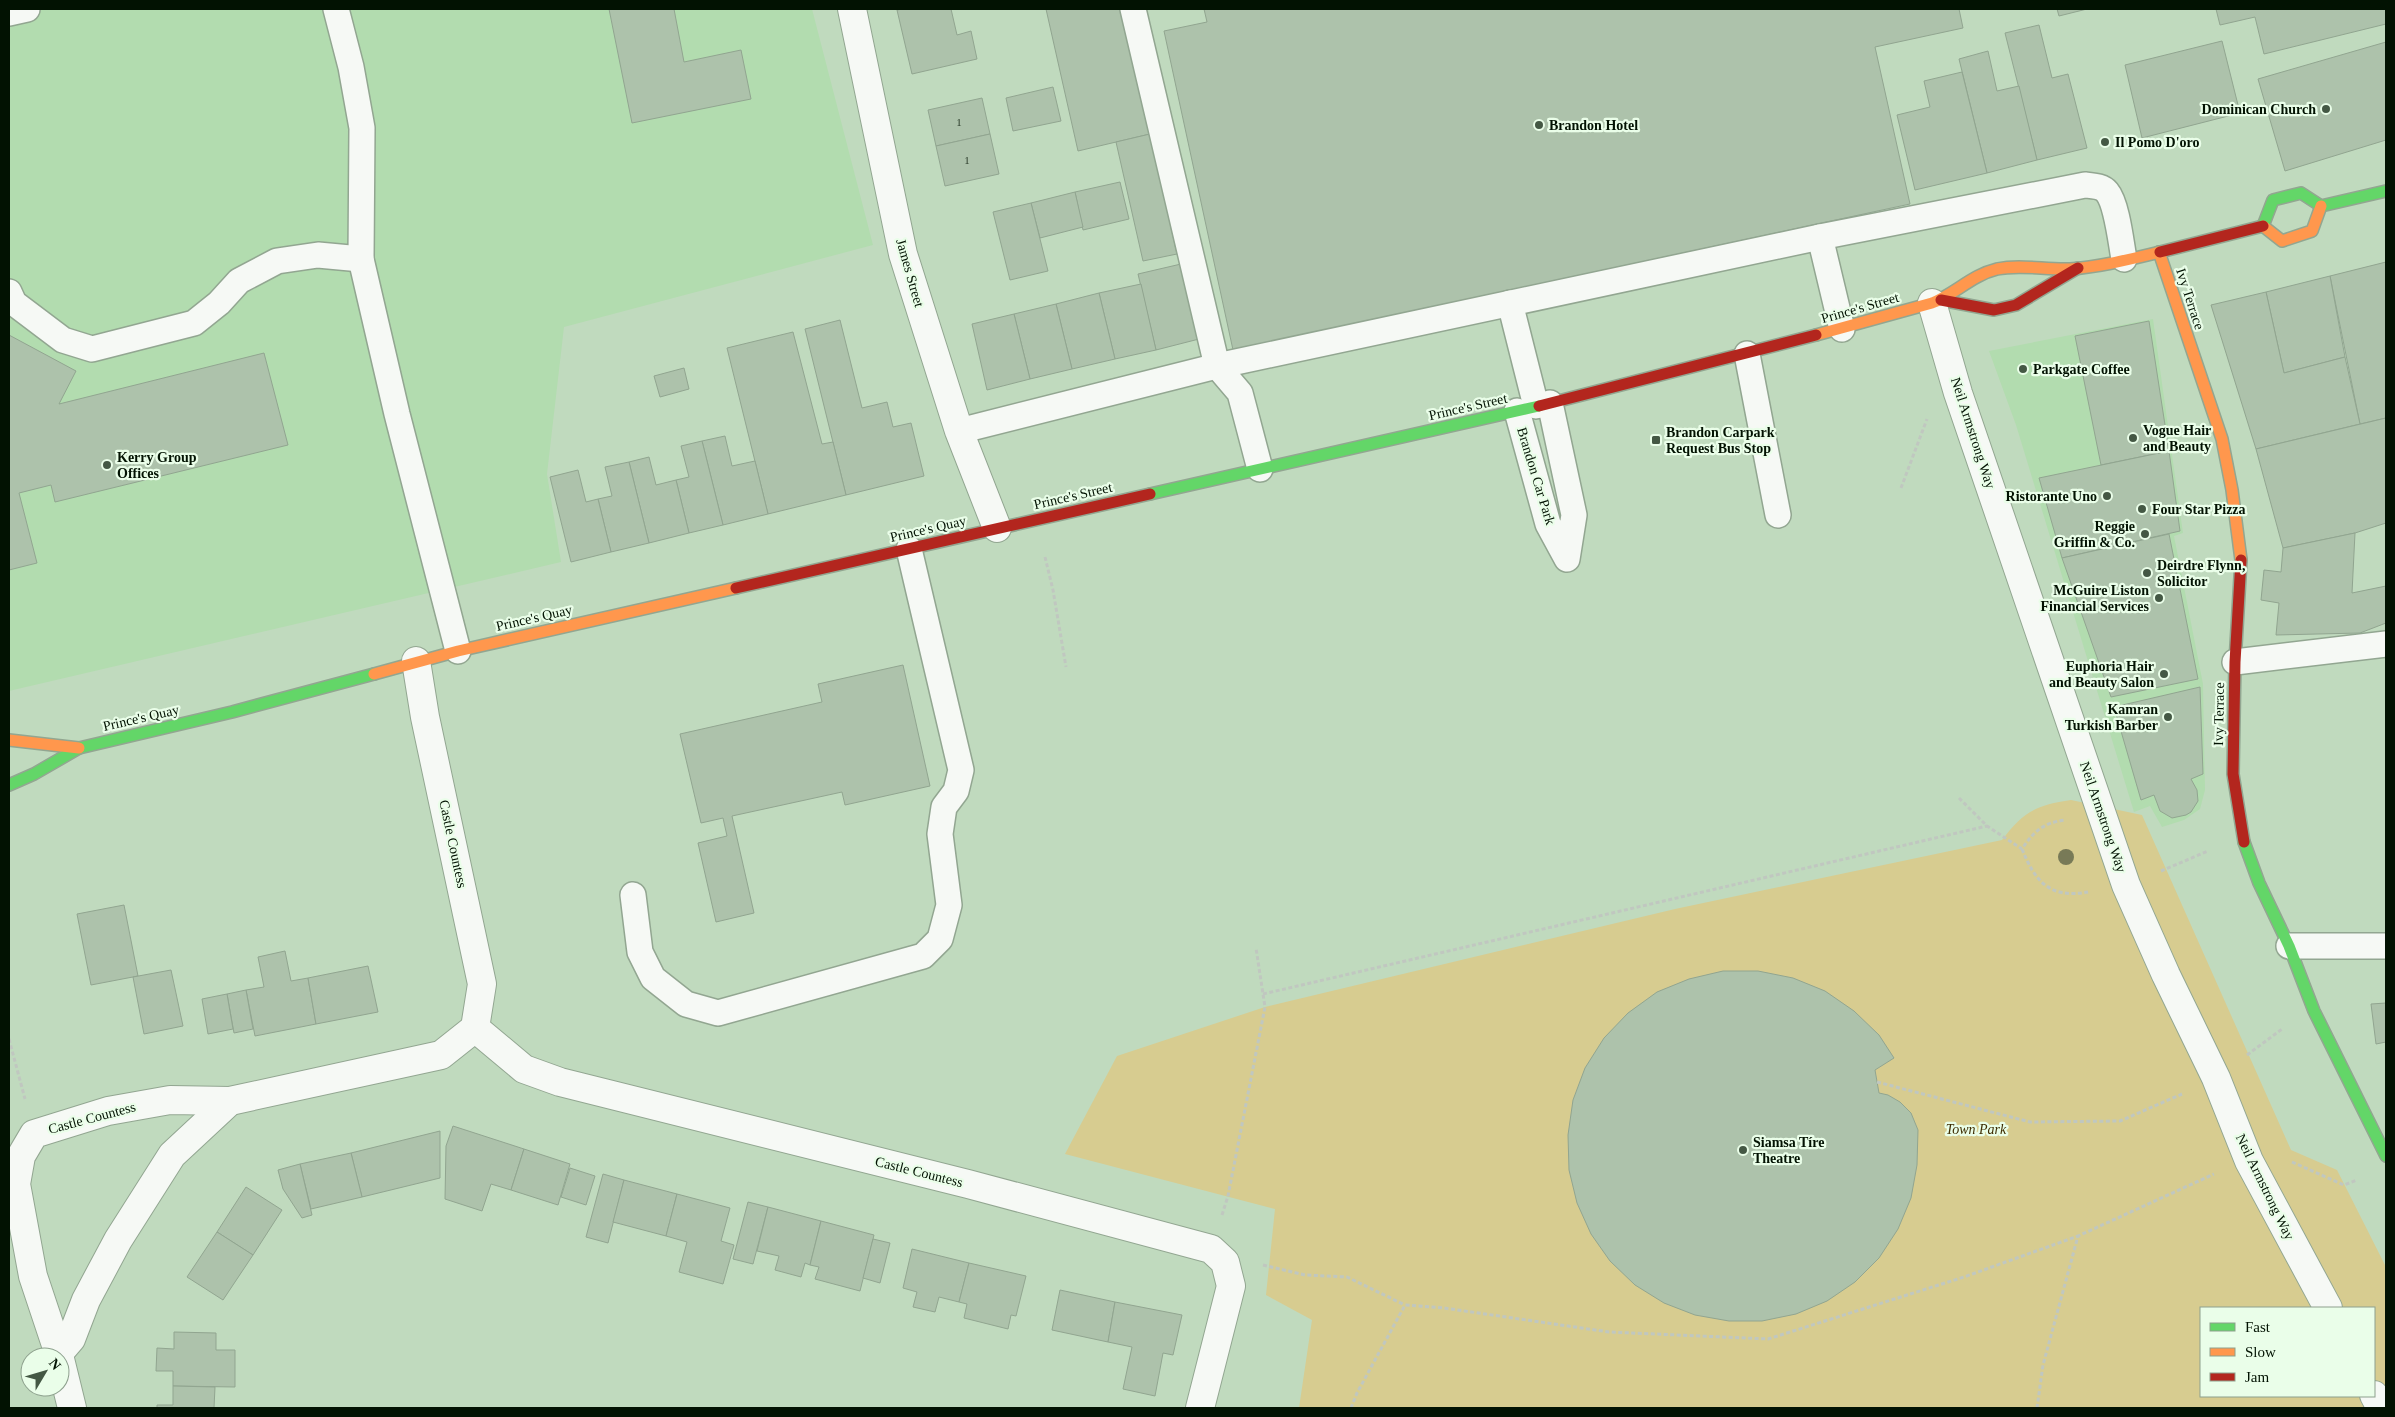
<svg xmlns="http://www.w3.org/2000/svg" width="2395" height="1417" font-family="Georgia,serif">
  <style>
    .built { fill: #b2dcaf }
    .green { fill: #d7cc90; fill-rule: evenodd }
    .building { fill: #adc2ab; stroke: #91a590 }
    .lines { fill: none; stroke-linecap: round; stroke-linejoin: round }
    .lane-casing { stroke: #92a691; stroke-width: 28 }
    .street-casing { stroke: #92a691; stroke-width: 30 }
    .fast-casing { stroke: #92a691; stroke-width: 14 }
    .slow-casing { stroke: #92a691; stroke-width: 14 }
    .jam-casing { stroke: #92a691; stroke-width: 14 }
    .path { stroke: #c0c7c0; stroke-width: 3; stroke-dasharray: 4 2.5; stroke-linecap: butt }
    .lane { stroke: #f6f9f5; stroke-width: 25 }
    .street { stroke: #f6f9f5; stroke-width: 28 }
    .fast { stroke: #63d668; stroke-width: 11 }
    .slow { stroke: #ff974d; stroke-width: 11 }
    .jam { stroke: #b3261e; stroke-width: 11 }
    .tree { fill: #787a57 }
    .poi-dot { fill: #445844; stroke: #eafee9; stroke-width: 2 }
    .labels { text-anchor: middle; dominant-baseline: central; stroke-width: 4.5; stroke-linejoin: round; paint-order: stroke }
    .number-label { font-size: 11px; fill: #2d3e2c }
    .poi-label { font-size: 14px; font-weight: bold; fill: #021202; stroke: #eafee9; text-anchor: start }
    .street-label { font-size: 14px; fill: #021202; stroke: #eafee9 }
    .park-label { font-size: 14px; font-style: italic; fill: #3e2c02; stroke: #eafee9 }
  </style>
  <rect width="100%" height="100%" fill="#c0dabe"/>
  <g class="built">
    <path d="M9 9H812L873 245 564 327 547 474 561 562 9 691Z"/>
    <path d="M2153 319 2183 533 2174 536 2203 684 2205 790 2200 809 2184 820 2162 827 2150 806 2134 812 2016 425 1989 351Z"/>
  </g>
  <path class="green" d="M2071 800 2142 815 2291 1150 2337 1170 2386 1267V1408H1299L1312 1320 1266 1295 1275 1209 1065 1154 1117 1056 1265 1007 1675 909 2002 840C2023 812 2036 805 2071 800ZM2201 1308H2374V1396H2201Z"/>
  <g class="building">
    <path d="M609 9H674L684 62 741 50 751 99 632 123Z"/>
    <path d="M902 9H951L957 35 971 31 977 59 912 74 897 10Z"/>
    <path d="M1046 9H1122L1150 134 1078 151Z"/>
    <path d="M1204 9H1959L1963 28 1875 47 1910 204 1233 350 1164 31 1207 22Z"/>
    <path d="M2057 9H2087L2059 16Z"/>
    <path d="M2216 9H2386V24L2264 54 2255 17 2220 25Z"/>
    <path d="M2039 25 2052 78 2068 74 2087 148 2037 160 2005 33Z"/>
    <path d="M2222 41 2240 113 2142 138 2125 65Z"/>
    <path d="M2386 42V140L2285 171 2258 79Z"/>
    <path d="M1988 51 1997 91 2019 86 2037 160 1987 173 1959 59Z"/>
    <path d="M1962 72 1987 173 1915 190 1897 115 1930 107 1924 81Z"/>
    <path d="M1053 87 1061 121 1013 131 1006 98Z"/>
    <path d="M982 98 990 134 936 146 928 110Z"/>
    <path d="M990 134 999 174 945 186 936 146Z"/>
    <path d="M1150 134 1177 254 1143 261 1116 142Z"/>
    <path d="M1120 182 1129 219 1083 230 1075 192Z"/>
    <path d="M1075 192 1083 227 1040 238 1031 203Z"/>
    <path d="M1031 203 1048 271 1010 280 993 212Z"/>
    <path d="M2386 262V418L2360 424 2330 276Z"/>
    <path d="M1181 264 1199 339 1156 350 1138 274Z"/>
    <path d="M2330 276 2345 357 2284 373 2266 292Z"/>
    <path d="M1141 284 1156 350 1115 359 1099 293Z"/>
    <path d="M2266 292 2284 373 2345 357 2360 424 2256 449 2211 305Z"/>
    <path d="M1099 293 1115 359 1072 369 1056 304Z"/>
    <path d="M1056 304 1072 369 1030 379 1014 314Z"/>
    <path d="M1014 314 1030 379 987 390 972 324Z"/>
    <path d="M840 320 862 408 887 402 893 427 911 423 924 476 846 495 805 329Z"/>
    <path d="M2149 321 2169 451 2101 465 2075 336Z"/>
    <path d="M793 332 822 444 833 442 846 495 768 514 727 348Z"/>
    <path d="M9 335 76 371 59 404 264 353 288 445 55 502 51 485 19 493 37 563 9 570Z"/>
    <path d="M684 368 689 389 660 397 654 376Z"/>
    <path d="M2386 418V523L2355 533 2283 548 2256 449Z"/>
    <path d="M725 436 732 466 755 461 768 514 723 525 702 441Z"/>
    <path d="M702 441 723 525 689 533 676 480 689 477 681 446Z"/>
    <path d="M2169 451 2180 531 2062 558 2039 478Z"/>
    <path d="M649 457 656 485 676 480 689 533 649 543 629 462Z"/>
    <path d="M629 462 649 543 611 552 598 499 612 496 605 467Z"/>
    <path d="M578 470 586 502 598 499 611 552 571 562 550 477Z"/>
    <path d="M2355 533 2352 593 2386 586V623L2360 633 2276 635 2279 603 2261 600 2264 570 2281 572 2283 548Z"/>
    <path d="M2169 534 2198 679 2111 697 2062 558Z"/>
    <path d="M903 665 930 786 845 805 842 792 732 816 754 913 716 922 698 843 727 836 723 818 701 823 680 734 822 702 818 684Z"/>
    <path d="M2200 687 2203 774 2191 779 2197 790 2198 801 2191 812 2186 815 2172 818 2160 811 2154 795 2141 800 2114 707Z"/>
    <path d="M124 905 138 976 91 985 77 914Z"/>
    <path d="M285 951 291 981 308 978 316 1024 255 1036 246 990 264 987 258 957Z"/>
    <path d="M368 966 378 1012 316 1024 308 978Z"/>
    <path d="M171 970 183 1026 144 1034 133 977Z"/>
    <path d="M1723 971H1758L1793 978 1825 991 1854 1011 1879 1035 1894 1058 1875 1070 1879 1093 1888 1095 1900 1102 1911 1113 1918 1130 1917 1165 1911 1198 1898 1229 1879 1258 1855 1282 1827 1301 1796 1314 1762 1321H1729L1695 1315 1664 1303 1635 1285 1610 1261 1591 1234 1577 1203 1569 1170 1568 1135 1573 1100 1585 1068 1604 1038 1628 1013 1657 992 1689 979Z"/>
    <path d="M246 990 253 1029 234 1033 227 994Z"/>
    <path d="M227 994 233 1029 208 1034 202 999Z"/>
    <path d="M2386 1003V1042L2376 1044 2371 1004Z"/>
    <path d="M453 1126 524 1149 511 1190 491 1184 482 1211 445 1199 446 1146Z"/>
    <path d="M440 1131V1178L362 1197 351 1153Z"/>
    <path d="M524 1149 570 1164 558 1205 511 1190Z"/>
    <path d="M351 1153 362 1197 311 1209 300 1164Z"/>
    <path d="M300 1164 312 1215 302 1218 283 1189 278 1170Z"/>
    <path d="M570 1168 595 1176 586 1205 561 1197Z"/>
    <path d="M603 1174 624 1180 608 1243 586 1237Z"/>
    <path d="M624 1180 677 1194 666 1236 613 1222Z"/>
    <path d="M246 1187 282 1210 253 1255 217 1232Z"/>
    <path d="M677 1194 730 1208 721 1241 734 1245 723 1284 679 1272 687 1242 666 1236Z"/>
    <path d="M748 1202 768 1207 753 1264 733 1259Z"/>
    <path d="M768 1207 821 1221 810 1265 805 1263 801 1277 775 1270 779 1256 757 1251Z"/>
    <path d="M821 1221 874 1235 860 1291 815 1279 819 1267 810 1265Z"/>
    <path d="M217 1232 253 1255 223 1300 187 1277Z"/>
    <path d="M873 1239 890 1243 880 1283 863 1278Z"/>
    <path d="M912 1249 969 1263 959 1302 939 1297 935 1312 913 1307 917 1292 903 1288Z"/>
    <path d="M969 1263 1026 1276 1016 1316 1011 1315 1008 1329 964 1318 967 1304 959 1302Z"/>
    <path d="M1060 1290 1115 1302 1108 1342 1052 1330Z"/>
    <path d="M1115 1302 1182 1315 1173 1355 1163 1353 1155 1396 1123 1389 1132 1347 1108 1342Z"/>
    <path d="M174 1332 216 1333V1350H235V1387L173 1386V1371H156L157 1348 174 1349Z"/>
    <path d="M173 1386 215 1387 214 1408H157V1405H173Z"/>
  </g>
  <g class="lines">
    <g class="lane-casing">
      <g id="lane">
        <path d="M336 9 351 67 362 128 361 259 397 414 458 651"/>
        <path d="M1133 9 1217 366 1240 393 1260 469"/>
        <path d="M9 13 27 9"/>
        <path d="M1820 237 1842 329"/>
        <path d="M9 292 14 303 63 340 92 349 194 323 219 303 239 281 277 261 318 255 361 259"/>
        <path d="M1510 303 1536 406"/>
        <path d="M1747 354 1778 515"/>
        <path d="M1517 411 1548 524 1567 559 1574 515 1550 403"/>
        <path d="M959 431 1217 366 1820 237 2085 185C2093 186 2102 186 2107 192 2117 204 2121 243 2124 259"/>
        <path d="M2235 662 2386 644"/>
        <path d="M633 895 640 952 653 978 686 1004 718 1013 923 956 940 939 949 905 940 834 944 807 956 791 961 770 909 549"/>
        <path d="M2289 946H2386"/>
      </g>
    </g>
    <g class="street-casing">
      <g id="street">
        <path d="M852 9 903 254 959 431 997 528"/>
        <path d="M1932 303 1958 393 2126 885 2166 975 2216 1078 2249 1161 2328 1308"/>
        <path d="M475 1028 524 1069 560 1082 968 1184 1211 1249 1225 1262 1231 1286 1200 1408"/>
        <path d="M59 1353 71 1339 86 1300 118 1240 172 1155 230 1101"/>
        <path d="M60 1357 33 1276 16 1184 21 1156 34 1134 108 1111 170 1100 230 1101 441 1055 475 1028 482 984 425 717 416 661"/>
        <path d="M60 1359 72 1408"/>
        <path d="M2374 1395 2381 1408"/>
      </g>
    </g>
    <g class="fast-casing">
      <g id="fast">
        <path d="M2263 226 2273 200 2301 193 2321 206 2386 191"/>
        <path d="M1150 494 1539 406"/>
        <path d="M9 785 34 774 79 748 232 712 374 674"/>
        <path d="M2244 842 2259 883 2289 946 2314 1011 2386 1156"/>
      </g>
    </g>
    <g class="slow-casing">
      <g id="slow">
        <path d="M2263 226 2282 241 2312 231 2321 206"/>
        <path d="M2159 252 2222 439 2232 490 2241 560"/>
        <path d="M1816 335 1932 303C1955 294 1972 275 1997 269 2021 264 2045 270 2070 269 2100 267 2131 259 2160 252"/>
        <path d="M374 674 458 651 736 588"/>
        <path d="M9 740 79 748"/>
      </g>
    </g>
    <g class="jam-casing">
      <g id="jam">
        <path d="M2160 252 2263 226"/>
        <path d="M1941 300 1994 310 2016 305 2078 268"/>
        <path d="M1539 406 1816 335"/>
        <path d="M2241 560 2235 662 2233 774 2244 842"/>
        <path d="M736 588 1150 494"/>
      </g>
    </g>
    <g class="path">
      <path d="M1901 488 1927 419"/>
      <path d="M1045 557 1053 590 1066 667"/>
      <path d="M1959 798 1987 826 2022 849C2034 831 2043 823 2065 820"/>
      <path d="M2022 849C2035 881 2049 899 2088 892"/>
      <path d="M2161 871 2208 851"/>
      <path d="M1263 994 1987 826"/>
      <path d="M9 1039 25 1099"/>
      <path d="M2247 1055 2282 1029"/>
      <path d="M1877 1082 2030 1122 2120 1121 2182 1094"/>
      <path d="M2292 1162 2344 1185 2357 1180"/>
      <path d="M1222 1215 1228 1196 1265 1007 1256 948"/>
      <path d="M1263 1265 1305 1275 1347 1277 1405 1305"/>
      <path d="M1351 1408 1357 1393 1405 1305 1444 1308 1609 1332 1768 1339 1964 1277 2078 1236"/>
      <path d="M2037 1408 2043 1365 2078 1236 2214 1174"/>
    </g>
    <use href="#lane" class="lane"/>
    <use href="#street" class="street"/>
    <use href="#fast" class="fast"/>
    <use href="#slow" class="slow"/>
    <use href="#jam" class="jam"/>
  </g>
  <circle class="tree" cx="2066" cy="857" r="8"/>
  <g class="poi-dot">
    <circle cx="2326" cy="109" r="5"/>
    <circle cx="1539" cy="125" r="5"/>
    <circle cx="2105" cy="142" r="5"/>
    <circle cx="2023" cy="369" r="5"/>
    <circle cx="2133" cy="438" r="5"/>
    <rect x="1651" y="435" width="10" height="10" rx="2.5"/>
    <circle cx="107" cy="465" r="5"/>
    <circle cx="2107" cy="496" r="5"/>
    <circle cx="2142" cy="509" r="5"/>
    <circle cx="2145" cy="534" r="5"/>
    <circle cx="2147" cy="573" r="5"/>
    <circle cx="2159" cy="598" r="5"/>
    <circle cx="2164" cy="674" r="5"/>
    <circle cx="2168" cy="717" r="5"/>
    <circle cx="1743" cy="1150" r="5"/>
  </g>
  <g class="labels">
    <g class="number-label">
      <text x="959" y="122">1</text>
      <text x="967" y="160">1</text>
    </g>
    <g class="poi-label">
      <text x="2316" y="109" text-anchor="end">Dominican Church</text>
      <text x="1549" y="125">Brandon Hotel</text>
      <text x="2115" y="142">Il Pomo D'oro</text>
      <text x="2033" y="369">Parkgate Coffee</text>
      <text x="2143" y="430">Vogue Hair<tspan x="2143" dy="16">and Beauty</tspan></text>
      <text x="1666" y="432">Brandon Carpark<tspan x="1666" dy="16">Request Bus Stop</tspan></text>
      <text x="117" y="457">Kerry Group<tspan x="117" dy="16">Offices</tspan></text>
      <text x="2097" y="496" text-anchor="end">Ristorante Uno</text>
      <text x="2152" y="509">Four Star Pizza</text>
      <text x="2135" y="526" text-anchor="end">Reggie<tspan x="2135" dy="16">Griffin &amp; Co.</tspan></text>
      <text x="2157" y="565">Deirdre Flynn,<tspan x="2157" dy="16">Solicitor</tspan></text>
      <text x="2149" y="590" text-anchor="end">McGuire Liston<tspan x="2149" dy="16">Financial Services</tspan></text>
      <text x="2154" y="666" text-anchor="end">Euphoria Hair<tspan x="2154" dy="16">and Beauty Salon</tspan></text>
      <text x="2158" y="709" text-anchor="end">Kamran<tspan x="2158" dy="16">Turkish Barber</tspan></text>
      <text x="1753" y="1142">Siamsa Tíre<tspan x="1753" dy="16">Theatre</tspan></text>
    </g>
    <g class="street-label">
      <text transform="translate(910 273) rotate(74)">James Street</text>
      <text transform="translate(2190 299) rotate(72)">Ivy Terrace</text>
      <text transform="translate(1860 308) rotate(-16)">Prince's Street</text>
      <text transform="translate(1468 407) rotate(-13)">Prince's Street</text>
      <text transform="translate(1973 433) rotate(72)">Neil Armstrong Way</text>
      <text transform="translate(1536 476) rotate(73)">Brandon Car Park</text>
      <text transform="translate(1073 496) rotate(-13)">Prince's Street</text>
      <text transform="translate(928 529) rotate(-13)">Prince's Quay</text>
      <text transform="translate(534 618) rotate(-13)">Prince's Quay</text>
      <text transform="translate(2219 714) rotate(-89)">Ivy Terrace</text>
      <text transform="translate(141 718) rotate(-13)">Prince's Quay</text>
      <text transform="translate(2103 817) rotate(71)">Neil Armstrong Way</text>
      <text transform="translate(453 844) rotate(78)">Castle Countess</text>
      <text transform="translate(92 1118) rotate(-15)">Castle Countess</text>
      <text transform="translate(919 1172) rotate(14)">Castle Countess</text>
      <text transform="translate(2265 1187) rotate(64)">Neil Armstrong Way</text>
    </g>
    <g class="park-label">
      <text x="1976" y="1129">Town Park</text>
    </g>
  </g>
  <rect width="2395" height="1417" fill="none" stroke="#021202" stroke-width="20"/>
  <rect x="2200" y="1307" width="175" height="90" fill="#eafee9" stroke="#8da08d"/>
  <rect x="2210" y="1323" width="25" height="8" fill="#63d668" stroke="#8da08d"/>
  <text x="2245" y="1332" font-size="15" fill="#021202">Fast</text>
  <rect x="2210" y="1348" width="25" height="8" fill="#ff974d" stroke="#8da08d"/>
  <text x="2245" y="1357" font-size="15" fill="#021202">Slow</text>
  <rect x="2210" y="1373" width="25" height="8" fill="#b3261e" stroke="#8da08d"/>
  <text x="2245" y="1382" font-size="15" fill="#021202">Jam</text>
  <g transform="translate(45 1372) rotate(52)"><circle r="24" fill="#eafee9" stroke="#8da08d"/>
  <path d="M0-4L9 19L0 12L-9 19Z" fill="#445844"/>
  <text y="-8" font-size="14" font-weight="bold" text-anchor="middle" fill="#021202">N</text>
  </g>
</svg>
